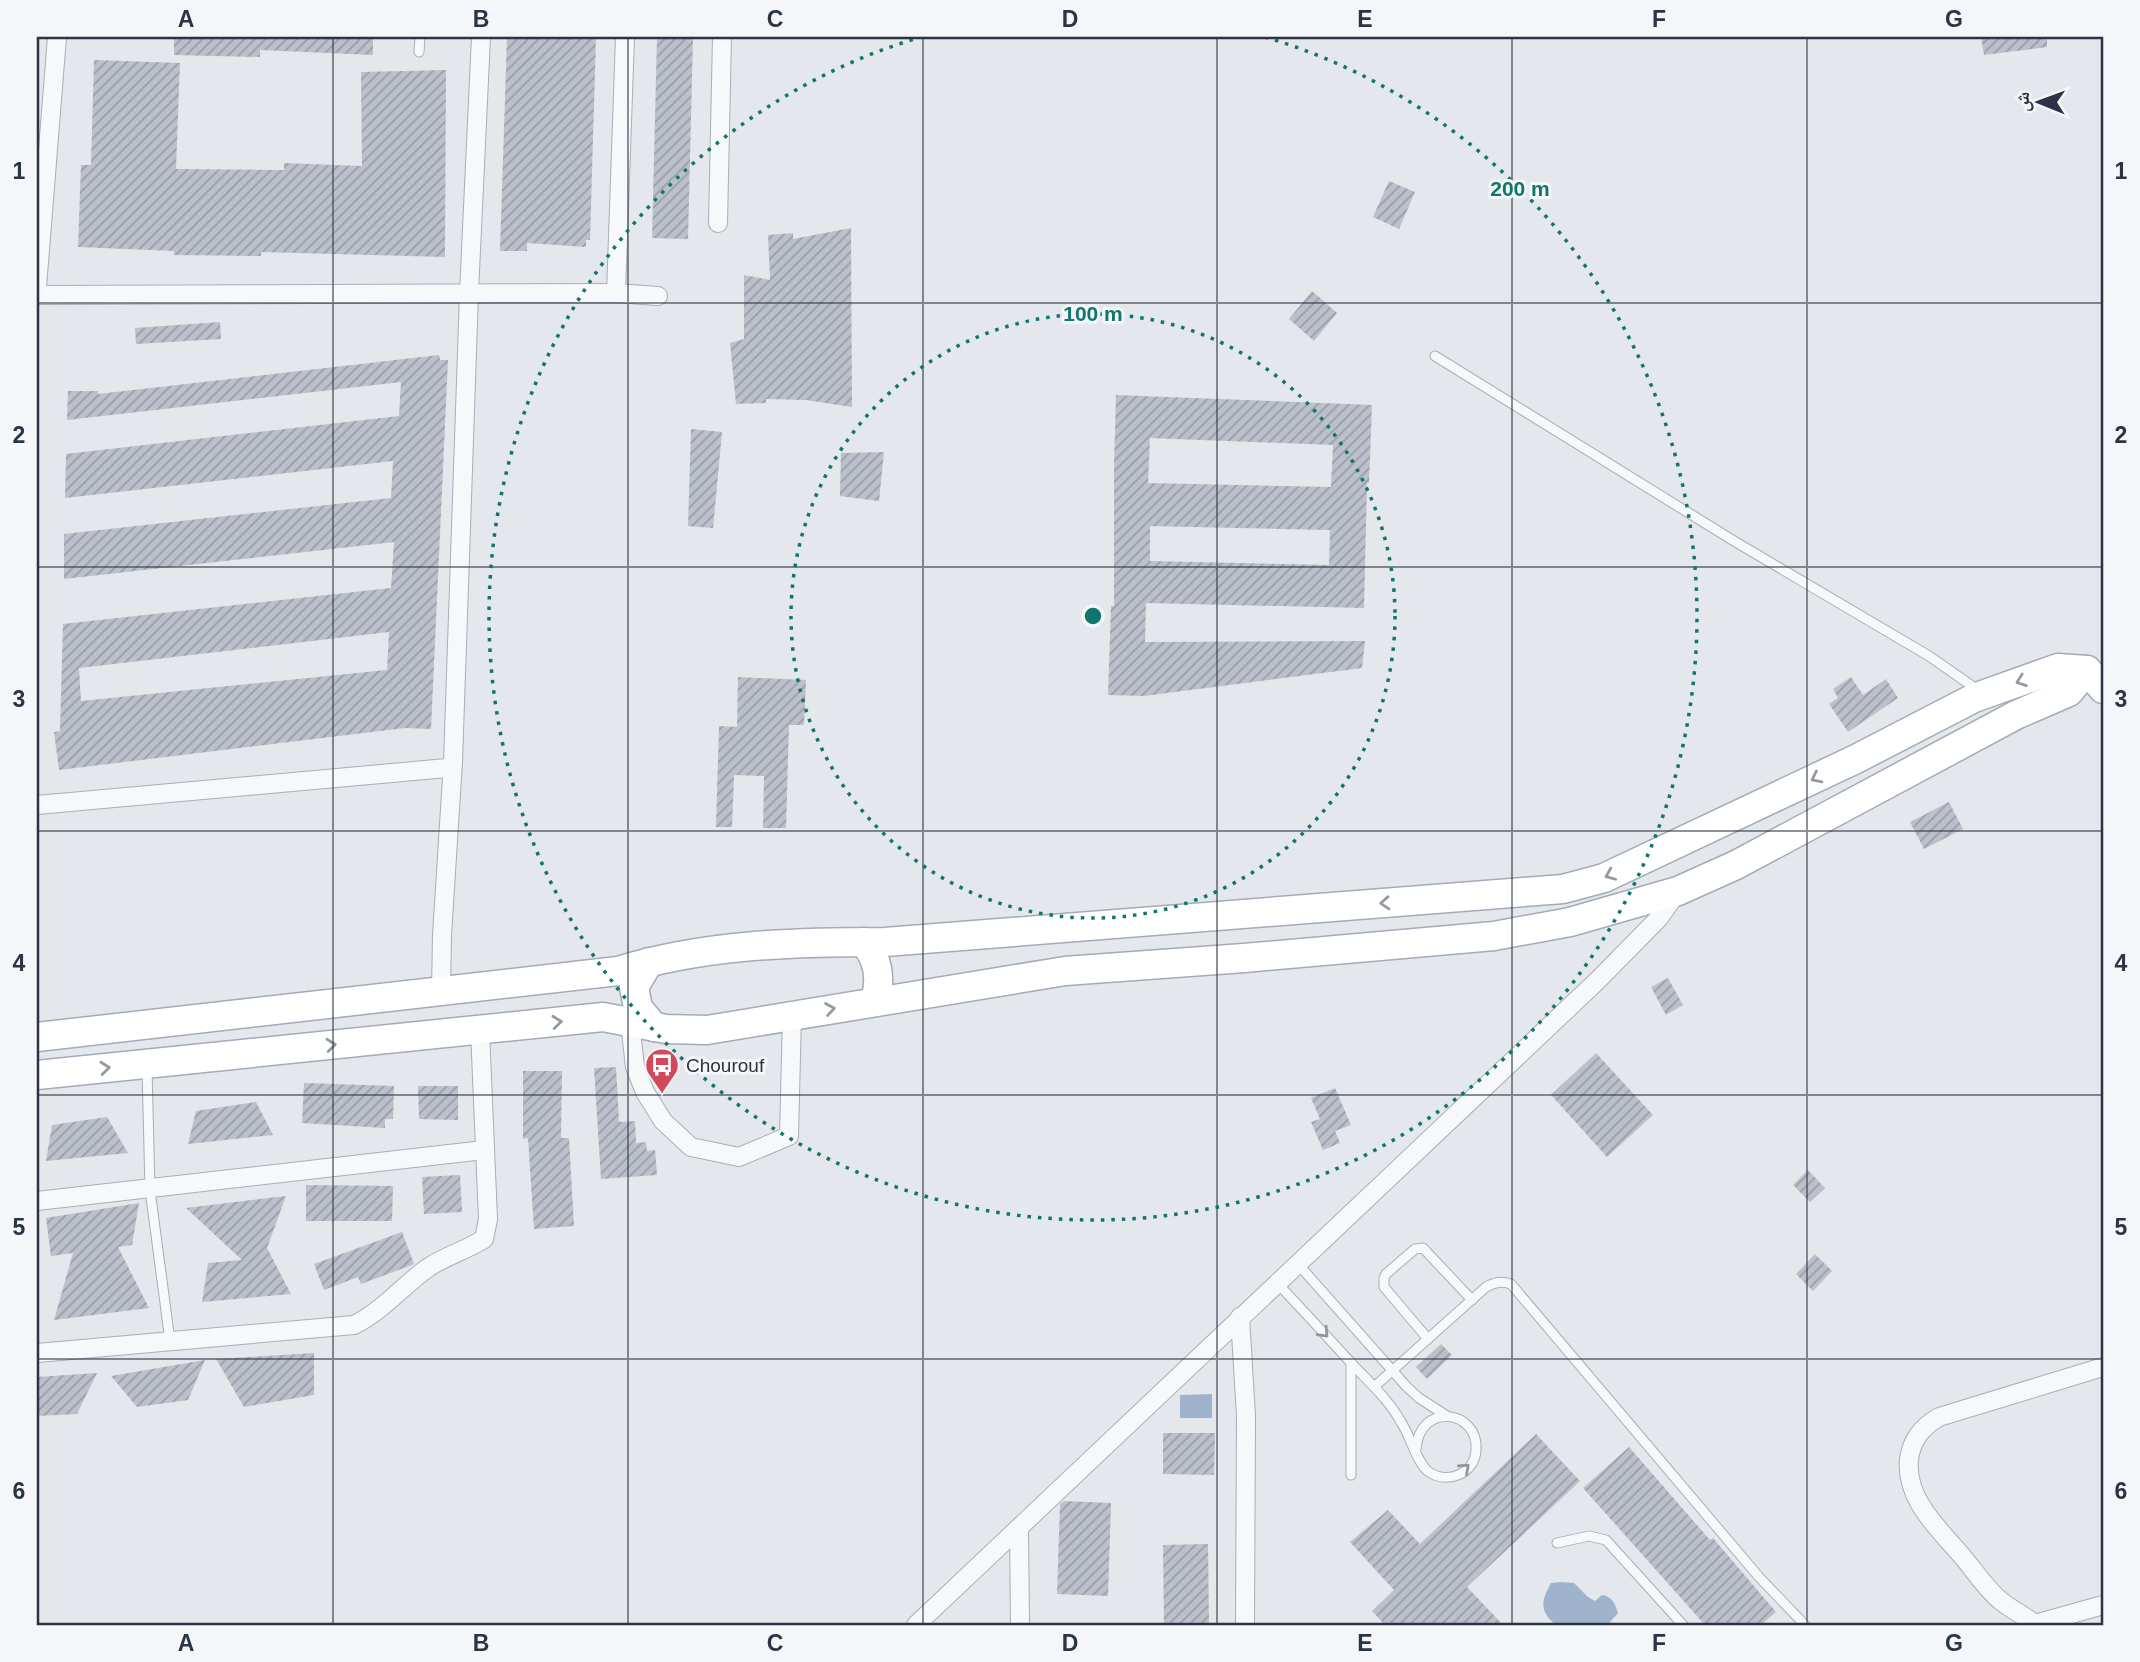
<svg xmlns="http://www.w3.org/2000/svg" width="2140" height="1662" font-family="Arial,'Noto Naskh Arabic',sans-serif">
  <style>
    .water { fill: #9fb4cc }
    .building { fill: url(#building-hatch); fill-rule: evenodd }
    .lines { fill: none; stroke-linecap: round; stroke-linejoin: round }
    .lane-casing { stroke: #a9aeb7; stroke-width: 11 }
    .street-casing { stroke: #a9aeb7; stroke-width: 20 }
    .primary-casing { stroke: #a3abb8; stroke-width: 31 }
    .lane { stroke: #f7f8fa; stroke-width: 9 }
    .street { stroke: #f7f8fa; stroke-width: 18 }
    .primary { stroke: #fff; stroke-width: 28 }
    .oneway { stroke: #959aa2 }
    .oneway2 { stroke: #9196a0 }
    .grid { fill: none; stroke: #2b3445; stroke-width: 2; stroke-opacity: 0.55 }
    .ring { fill: none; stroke: #0f766e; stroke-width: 3.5; stroke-dasharray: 3.5 7 }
    .labels { text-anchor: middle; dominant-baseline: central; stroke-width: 6; stroke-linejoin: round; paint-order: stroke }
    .poi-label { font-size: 19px; fill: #2b3445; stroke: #f4f6f9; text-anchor: start }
    .centre { fill: #0f766e; stroke: #f4f6f9; stroke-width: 3.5 }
    .ring-label { font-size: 21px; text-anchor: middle; font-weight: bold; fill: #0f766e; stroke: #f4f6f9; stroke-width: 6; stroke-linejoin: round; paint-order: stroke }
    .neatline { fill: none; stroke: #2b3445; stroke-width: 2.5 }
    .grid-label { font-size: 23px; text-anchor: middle; font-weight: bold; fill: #2b3445 }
  </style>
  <defs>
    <pattern id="building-hatch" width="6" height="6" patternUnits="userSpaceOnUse" patternTransform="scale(1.75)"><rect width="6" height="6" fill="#bbc0ca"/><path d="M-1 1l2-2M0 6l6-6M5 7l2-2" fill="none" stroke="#989da6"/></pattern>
  </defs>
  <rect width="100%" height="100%" fill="#e4e7ec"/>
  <g class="water">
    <path d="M1212 1394V1418H1180V1395Z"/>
    <path d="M1560 1582 1574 1583 1588 1597 1595 1601 1602 1595C1612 1596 1615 1604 1618 1613L1610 1622V1625H1556C1539 1611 1541 1601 1551 1583Z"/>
  </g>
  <g class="building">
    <path d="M174 37H373V55L260 50V57L174 55Z"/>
    <path d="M507 37H596L590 240H586V247L527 243V251H500Z"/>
    <path d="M657 37H693L688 239 652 238Z"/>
    <path d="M1981 37H2047V47L1984 55Z"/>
    <path d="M94 60 180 63 176 169 284 170V163L362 166 361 72 446 70 445 257 261 252V256L174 255V251L78 247 81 165H91Z"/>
    <path d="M1389 181 1415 192 1399 229 1373 217Z"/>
    <path d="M851 228 852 407 806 400 766 399V403L736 404 730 343 744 339V275L770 280 768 235 793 233V239Z"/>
    <path d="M1312 291 1337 313 1314 341 1289 319Z"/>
    <path d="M220 322 221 339 136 344 135 328Z"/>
    <path d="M439 355 440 360H448L431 729 405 728 59 770 54 732 60 731 63 624 391 588 394 542 64 579V534L391 498 393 461 65 498 66 454 399 416 401 382 67 420 68 391H98V394ZM389 632 387 670 81 701 79 668Z"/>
    <path d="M1116 395 1372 405 1369 483H1367L1364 608 1146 603 1145 642 1365 641 1362 668 1144 696 1108 695 1111 606H1114V468ZM1150 438 1333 445 1331 487 1148 483ZM1150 526 1330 530 1329 565 1150 561Z"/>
    <path d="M691 429 722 432 713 528 688 526Z"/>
    <path d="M884 452 879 501 840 496 841 453Z"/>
    <path d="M738 677 806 680 804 725H789L786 828H763L764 776 734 775 732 827H716L719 726 737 727Z"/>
    <path d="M1851 677 1863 695 1886 679 1898 698 1848 732 1829 704 1838 698 1833 689Z"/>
    <path d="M1949 802 1963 829 1924 849 1910 822Z"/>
    <path d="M1668 978 1683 1005 1666 1015 1651 987Z"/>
    <path d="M1596 1053 1653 1115 1607 1157 1551 1095Z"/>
    <path d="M616 1067 619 1122 635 1121 636 1143 646 1142 647 1151 655 1150 657 1175 601 1179 594 1068Z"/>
    <path d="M523 1071H562L561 1138H569L574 1226 534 1229 528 1138 523 1139Z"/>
    <path d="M304 1083 394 1086 393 1119H385V1128L302 1123Z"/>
    <path d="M418 1086H458V1120L419 1119Z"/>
    <path d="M1335 1088 1351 1125 1335 1131 1340 1143 1323 1150 1311 1122 1320 1119 1311 1098Z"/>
    <path d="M256 1102 273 1135 188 1144 196 1111Z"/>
    <path d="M107 1117 128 1153 46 1161 52 1125Z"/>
    <path d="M1808 1170 1825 1188 1810 1202 1793 1185Z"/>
    <path d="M460 1175 462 1212 424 1214 422 1177Z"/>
    <path d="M306 1185 393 1186 392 1221H306Z"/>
    <path d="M286 1196 267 1248 291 1294 202 1302 208 1263 242 1260 186 1208Z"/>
    <path d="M139 1203 132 1245 118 1247 149 1308 54 1320 73 1253 51 1256 46 1218Z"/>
    <path d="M402 1232 414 1264 412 1265 361 1284 358 1277 324 1290 314 1264Z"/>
    <path d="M1815 1254 1832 1271 1813 1291 1796 1274Z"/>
    <path d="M1441 1344 1452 1355 1427 1379 1416 1367Z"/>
    <path d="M314 1353V1395L244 1407 216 1359Z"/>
    <path d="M205 1360 188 1400 137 1407 111 1376Z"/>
    <path d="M97 1373 77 1414 37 1416V1377Z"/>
    <path d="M1163 1433H1215L1214 1475 1163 1474Z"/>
    <path d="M1536 1434 1580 1481 1467 1587 1503 1625H1385L1372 1611 1394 1590 1350 1542 1388 1510 1420 1544Z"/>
    <path d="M1629 1447 1710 1540 1713 1538 1776 1612 1761 1625H1705L1583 1488Z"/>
    <path d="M1064 1501 1111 1503 1108 1596 1057 1594 1060 1504Z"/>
    <path d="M1208 1544 1209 1625H1164L1163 1545Z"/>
  </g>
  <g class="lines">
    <g class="lane-casing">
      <g id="lane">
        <path d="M419 52 420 37"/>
        <path d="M1435 356 1734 541 1929 656 1975 688V693"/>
        <path d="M147 1068 150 1190 170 1341"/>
        <path d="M1298 1264 1406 1386 1419 1398 1447 1416"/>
        <path d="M1277 1283C1303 1310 1328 1338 1353 1365 1370 1383 1389 1400 1401 1422 1410 1435 1417 1464 1429 1472 1448 1485 1475 1473 1476 1450 1479 1410 1419 1401 1416 1450"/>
        <path d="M1428 1339 1384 1287V1278L1386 1274 1415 1249 1423 1248 1472 1300"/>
        <path d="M1351 1362V1475"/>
        <path d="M1374 1387 1486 1287C1495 1282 1501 1281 1511 1284L1759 1577 1805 1625"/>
        <path d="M1557 1543 1589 1536 1606 1540 1683 1625"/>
      </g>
    </g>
    <g class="street-casing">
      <g id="street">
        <path d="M718 223 722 37"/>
        <path d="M37 287 57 37"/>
        <path d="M616 293 625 37"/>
        <path d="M37 295 616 293 658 296"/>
        <path d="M37 805 447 768 453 762"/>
        <path d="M441 991 442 935 453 762 469 293 481 37"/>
        <path d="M630 1023 635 1067 645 1092 663 1121 691 1147 739 1157 789 1136 792 1015"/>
        <path d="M37 1201 484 1150"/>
        <path d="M1240 1317 1246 1416 1245 1625"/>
        <path d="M37 1353 354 1325C383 1311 403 1285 429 1267 446 1256 466 1250 484 1239L488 1219 480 1030"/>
        <path d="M1019 1528 1020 1625"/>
        <path d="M2035 1624 2103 1605"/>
        <path d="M916 1625 1597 981 1659 918 1678 891"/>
        <path d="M2036 1625C2025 1616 2012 1610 2001 1601 1986 1589 1974 1570 1962 1556 1938 1528 1905 1499 1909 1459 1912 1439 1922 1427 1939 1417L2103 1367"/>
      </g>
    </g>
    <g class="primary-casing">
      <g id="primary">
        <path d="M863 942C879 958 881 980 875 1001"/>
        <path d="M649 962 634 987 638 1008 654 1027"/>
        <path d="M37 1037 618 971C704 944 796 942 885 942L1563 889 1604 878 1856 759 1974 698 2058 668 2087 670 2103 689"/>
        <path d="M37 1075 603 1017 666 1029 707 1030 1065 971 1244 958 1494 936 1570 922 1678 891 1736 865 2016 715 2069 692 2087 670"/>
      </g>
    </g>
    <use href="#lane" class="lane"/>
    <use href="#street" class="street"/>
    <use href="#primary" class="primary"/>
  </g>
  <defs><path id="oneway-chevron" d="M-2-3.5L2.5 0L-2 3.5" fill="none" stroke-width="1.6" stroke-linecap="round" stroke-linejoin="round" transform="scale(1.75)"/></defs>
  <g class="oneway">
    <use href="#oneway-chevron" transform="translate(2021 681) rotate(160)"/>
    <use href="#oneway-chevron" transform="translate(1816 778) rotate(154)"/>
    <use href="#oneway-chevron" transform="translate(1610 875) rotate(157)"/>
    <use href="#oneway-chevron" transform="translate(1385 903) rotate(176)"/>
    <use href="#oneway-chevron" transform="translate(830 1009) rotate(-9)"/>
    <use href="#oneway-chevron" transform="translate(557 1022) rotate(-6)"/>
    <use href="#oneway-chevron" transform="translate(331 1045) rotate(-6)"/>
    <use href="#oneway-chevron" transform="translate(105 1068) rotate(-6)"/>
  </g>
  <g class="oneway2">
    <use href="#oneway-chevron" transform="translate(1324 1333) rotate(47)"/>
    <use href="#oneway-chevron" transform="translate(1465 1468) rotate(-42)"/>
  </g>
  <path class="grid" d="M333 37V1625M628 37V1625M923 37V1625M1217 37V1625M1512 37V1625M1807 37V1625M37 303H2103M37 567H2103M37 831H2103M37 1095H2103M37 1359H2103"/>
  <g class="ring">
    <circle cx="1093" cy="616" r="302"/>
    <path d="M1265 37A604 604 0 1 1 921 37"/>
  </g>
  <defs>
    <g id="bus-pin" transform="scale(1.75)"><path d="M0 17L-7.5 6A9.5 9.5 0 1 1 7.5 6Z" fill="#d1495b" stroke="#f4f6f9"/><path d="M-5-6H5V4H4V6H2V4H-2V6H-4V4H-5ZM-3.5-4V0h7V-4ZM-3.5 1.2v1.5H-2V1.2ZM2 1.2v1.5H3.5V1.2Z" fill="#fff"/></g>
  </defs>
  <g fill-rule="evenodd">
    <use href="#bus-pin" x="662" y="1065"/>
  </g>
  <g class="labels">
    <g class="poi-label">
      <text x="686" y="1065">Chourouf</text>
    </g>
  </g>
  <circle cx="1093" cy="616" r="10" class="centre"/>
  <g class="ring-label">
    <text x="1520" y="196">200 m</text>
    <text x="1093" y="321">100 m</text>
  </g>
  <rect width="2140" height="1662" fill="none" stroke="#f4f6f9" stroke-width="77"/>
  <g transform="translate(2039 102) rotate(271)" stroke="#f4f6f9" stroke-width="5" paint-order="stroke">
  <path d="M0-5L12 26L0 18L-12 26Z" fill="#2b3445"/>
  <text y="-10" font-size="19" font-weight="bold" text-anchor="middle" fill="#2b3445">ش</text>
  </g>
  <rect x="38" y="38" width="2064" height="1586" class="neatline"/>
  <g class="grid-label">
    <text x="186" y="27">A</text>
    <text x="481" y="27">B</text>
    <text x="775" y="27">C</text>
    <text x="1070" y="27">D</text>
    <text x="1365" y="27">E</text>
    <text x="1659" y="27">F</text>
    <text x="1954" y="27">G</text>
    <text x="19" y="179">1</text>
    <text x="2121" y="179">1</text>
    <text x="19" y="443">2</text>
    <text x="2121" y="443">2</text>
    <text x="19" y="707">3</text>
    <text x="2121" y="707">3</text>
    <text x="19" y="971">4</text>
    <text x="2121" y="971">4</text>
    <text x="19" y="1235">5</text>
    <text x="2121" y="1235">5</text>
    <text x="19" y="1499">6</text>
    <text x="2121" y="1499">6</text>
    <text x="186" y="1651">A</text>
    <text x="481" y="1651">B</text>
    <text x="775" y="1651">C</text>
    <text x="1070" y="1651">D</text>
    <text x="1365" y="1651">E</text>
    <text x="1659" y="1651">F</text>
    <text x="1954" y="1651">G</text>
  </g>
</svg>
